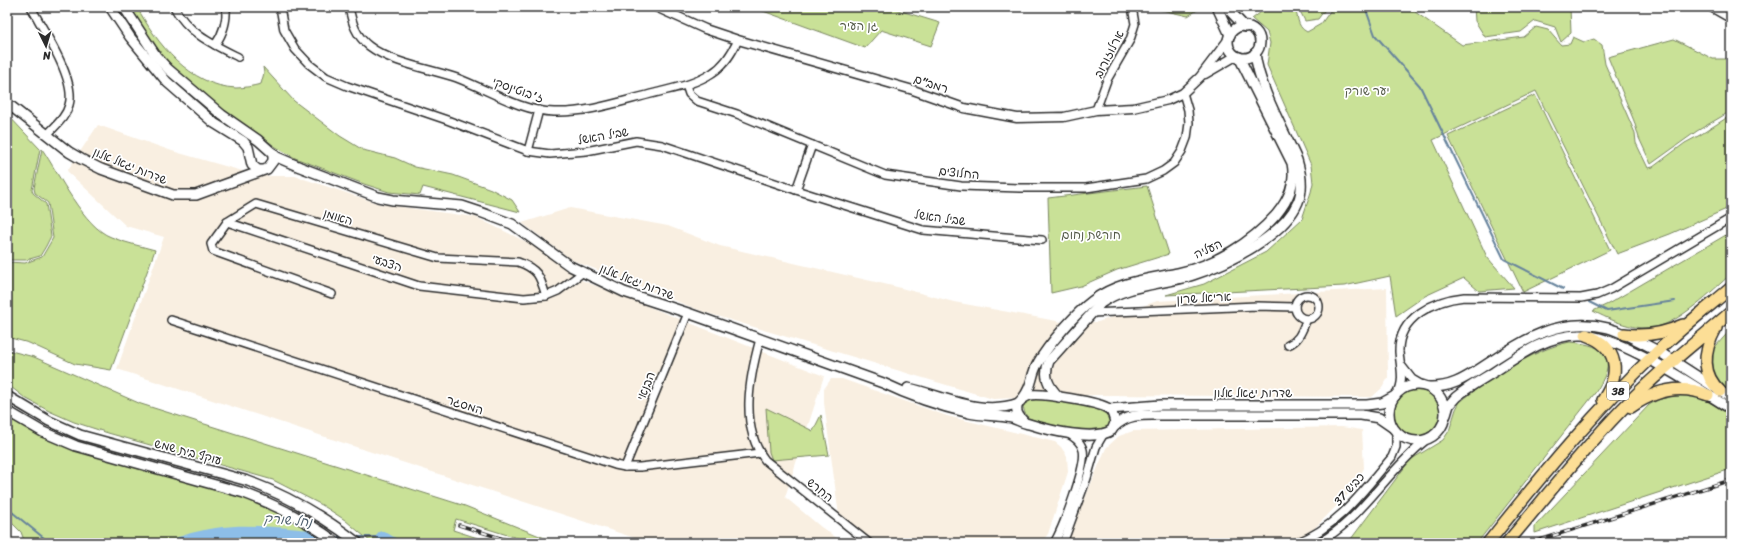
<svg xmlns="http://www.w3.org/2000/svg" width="1738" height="550" font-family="Sriracha,'Playpen Sans Hebrew',sans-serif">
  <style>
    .built { fill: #f9efe1 }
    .green { fill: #c9e197; stroke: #7a8661 }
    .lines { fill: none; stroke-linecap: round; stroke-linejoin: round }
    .stream { stroke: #66839c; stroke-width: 2 }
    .river { stroke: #8dbee8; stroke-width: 12 }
    .minor-casing { stroke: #2b2b2b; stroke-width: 10 }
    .tertiary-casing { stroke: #2b2b2b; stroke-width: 11 }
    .secondary-casing { stroke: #2b2b2b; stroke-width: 12 }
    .trunk-casing { stroke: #2b2b2b; stroke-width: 14 }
    .minor { stroke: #fff; stroke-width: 7 }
    .tertiary { stroke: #fff; stroke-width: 8 }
    .secondary { stroke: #fff; stroke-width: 9 }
    .trunk { stroke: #fcde96; stroke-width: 11 }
    .rail-casing { stroke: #2b2b2b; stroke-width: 3.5 }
    .rail { stroke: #fff; stroke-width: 2; stroke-dasharray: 6; stroke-linecap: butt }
    .labels { text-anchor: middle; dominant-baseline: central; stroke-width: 3.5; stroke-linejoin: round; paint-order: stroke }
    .shield { fill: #fff; stroke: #6b6b6b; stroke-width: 1 }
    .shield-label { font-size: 11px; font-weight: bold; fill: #2b2b2b }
    .park-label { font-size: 12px; fill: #525846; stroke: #fff }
    .street-label { font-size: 12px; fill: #2b2b2b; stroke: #fff }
    .water-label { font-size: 13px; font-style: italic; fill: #4d5e6d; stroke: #fff }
  </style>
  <rect width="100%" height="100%" fill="#fff"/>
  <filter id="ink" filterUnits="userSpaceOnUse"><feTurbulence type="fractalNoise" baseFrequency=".025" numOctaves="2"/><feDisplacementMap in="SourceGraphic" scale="8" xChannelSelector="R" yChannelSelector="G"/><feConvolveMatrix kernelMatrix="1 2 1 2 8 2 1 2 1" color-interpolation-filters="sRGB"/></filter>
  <g filter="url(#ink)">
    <g class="built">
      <path d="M98 125 172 151 260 176H295L380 204 475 217 535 246 581 280 824 376 785 497 821 527 844 543H650L117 369 164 237 126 226 67 171Z"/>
      <path d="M570 208 668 226 720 246 897 287 954 302 1062 322H1098L1157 301 1387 288 1388 378 1382 388 1372 397 1095 395 993 399 704 312 572 260 522 223Z"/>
      <path d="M831 379H842L947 416 1055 442 1061 447 1067 456 1068 472 1048 534 1041 543H875L859 533 839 516 824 403V389Z"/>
      <path d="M1342 427 1362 430 1364 468 1353 489 1308 535 1294 543H1066L1106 448 1119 436 1133 431Z"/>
    </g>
    <g class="green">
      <path d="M130 7H137C157 44 190 86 236 88 244 88 253 86 261 84L264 73 263 67 294 101 340 136 363 150 395 158 415 167 453 175 491 189 512 200 520 212 423 187 420 195 389 192 364 184 295 158 276 147 221 108 186 80 166 60 137 20Z"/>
      <path d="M752 7H888L940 23 931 46 881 30 865 48Z"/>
      <path d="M1149 7H1202L1188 16Z"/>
      <path d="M1272 7H1293C1300 15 1295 26 1307 32L1321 24 1333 7H1408L1462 45 1524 37 1536 27 1548 30 1561 45 1570 44 1573 37 1584 42 1594 39 1602 45 1605 64 1621 101 1635 133 1636 143 1648 168 1653 167 1685 143 1700 135 1731 115V207L1670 234 1617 254 1536 91 1433 140 1487 257 1514 288 1479 291 1464 278 1425 296 1396 316 1390 276 1344 286 1166 295 1204 284 1266 252 1302 219 1311 192 1313 183 1311 165 1267 65 1270 43 1267 32 1252 19 1261 12Z"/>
      <path d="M1298 7H1327L1318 19 1305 21Z"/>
      <path d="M1474 7H1570L1571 33 1561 42 1555 27 1535 21 1521 32 1485 37 1475 21Z"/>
      <path d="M1674 39 1713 59H1731V111L1697 131 1651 164 1639 138 1634 121 1608 57Z"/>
      <path d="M1535 95 1610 250 1523 292 1448 136Z"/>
      <path d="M7 114 40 149 32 190 33 193 46 204 51 236 46 246 40 256 26 260H7Z"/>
      <path d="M42 149C59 174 84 227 111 237 125 243 141 246 155 250L111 370 75 364 29 343 7 337V262L25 263 42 257 53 238 48 203 35 193 34 188Z"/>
      <path d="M1147 186 1169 254 1117 270 1081 286 1051 293 1048 198Z"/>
      <path d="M1731 232V274C1712 291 1681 321 1657 327 1637 332 1610 320 1593 311L1608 304Z"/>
      <path d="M1731 329V393L1715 381C1708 347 1710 354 1731 329Z"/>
      <path d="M1570 342C1609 345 1618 359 1595 393L1477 543H1348L1410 460 1443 440 1449 431 1456 409 1460 402C1488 379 1534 349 1570 342Z"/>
      <path d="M7 350 34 357 141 404 465 506 557 543H533L456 519 453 530 493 543H372L345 520 322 505 273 480 108 433 74 422 49 411 25 398 7 384Z"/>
      <circle cx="1417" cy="413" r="23"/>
      <path d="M1686 395C1703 398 1716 405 1731 414V469L1535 533V526L1649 405C1661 397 1672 396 1686 395Z"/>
      <path d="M1032 399C1057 399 1087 402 1108 415L1111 422 1110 425C1099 435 1039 426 1028 417 1024 414 1024 409 1023 405L1026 401Z"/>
      <path d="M766 408 813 431 821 415 829 455 772 460 769 452Z"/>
      <path d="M9 417 36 434 203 485 271 507 314 531 329 543H25L21 532 7 518V420Z"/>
    </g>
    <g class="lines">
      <g class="stream">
        <path d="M1365 7 1375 35 1420 86 1504 259 1563 289"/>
        <path d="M1589 302 1607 311 1675 301"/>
        <path d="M7 508 50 543"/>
        <path d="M311 536 321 537"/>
        <path d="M334 537H343"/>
        <path d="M356 537H382"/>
      </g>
      <g class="river">
        <path d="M382 537 392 543"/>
        <path d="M180 543C226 526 264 532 311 536"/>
      </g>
      <g class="minor-casing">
        <g id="minor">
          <path d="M31 7C43 30 77 80 69 105 66 117 56 125 48 134"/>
          <path d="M174 7C188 33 212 44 238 57"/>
          <path d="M280 7 284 30 295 49 309 64 326 77 347 86 447 120 528 151 550 154 586 151 636 141 662 145 796 190 923 230 1042 240"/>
          <path d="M349 7C352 23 356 36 369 46 391 63 431 69 457 78 489 90 520 111 554 112 589 113 622 101 655 93 674 88 696 84 712 73 725 65 732 53 738 40"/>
          <path d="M1710 7 1731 19"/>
          <path d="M215 45C223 34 227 21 226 7"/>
          <path d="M686 85 689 94 697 101 737 114 885 175 961 186 1020 188H1086L1146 179 1163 171 1174 163 1182 151 1187 138 1189 123 1188 110 1183 93"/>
          <path d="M1096 110 1107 80 1130 40 1135 24 1132 7"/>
          <path d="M528 151 539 110"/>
          <path d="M796 190 812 145"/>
          <path d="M227 222 419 286 524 298 546 296"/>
          <path d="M332 294 213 251 211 244 227 222 256 204 438 258 518 262C538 269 540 276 546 296L558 291 582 273"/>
          <circle cx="1307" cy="307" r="12"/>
          <path d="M1091 313 1257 306 1295 307"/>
          <path d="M171 320 615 465 625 467H640L760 453"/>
          <path d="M760 339C750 376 739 426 765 460L869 543"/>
          <path d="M1288 345C1300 340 1302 330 1307 319"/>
          <path d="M1401 365 1412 379 1424 386"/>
          <path d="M1397 394C1405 381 1400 366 1399 352 1398 317 1435 300 1464 297L1581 298 1597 295 1611 289 1731 218"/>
          <path d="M625 467 688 313"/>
          <path d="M1054 543C1063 528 1087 465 1083 450 1081 442 1075 438 1069 434"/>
          <path d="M1063 543 1087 478 1096 447 1103 435"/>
          <path d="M1296 543C1338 527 1364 490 1392 457L1396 447V432"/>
          <path d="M1318 543C1361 520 1387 471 1425 441"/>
        </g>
      </g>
      <g class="tertiary-casing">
        <g id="tertiary">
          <path d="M656 7 705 29 738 40 913 90 964 108 1017 118 1064 117 1096 110 1133 108 1168 100 1183 93 1200 77 1228 40"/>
          <path d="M1205 74 1236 56"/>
        </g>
      </g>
      <g class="secondary-casing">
        <g id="secondary">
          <path d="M110 7 130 37 167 82 214 123 243 141 248 147 252 165 258 170H262"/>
          <path d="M124 7 156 56 168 69 222 115 258 140 277 157 300 167 378 197 393 200 462 206 480 212 512 224 570 266 624 292 688 313 883 383C910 396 940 406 969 413 983 416 998 415 1012 418 1018 420 1023 423 1029 424 1048 430 1095 442 1112 430L1115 423C1114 418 1113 412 1109 409 1100 402 1042 393 1030 395 1025 397 1020 400 1018 404 1014 412 1020 418 1025 423"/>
          <path d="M1217 7 1230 35"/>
          <path d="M1226 7 1245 27"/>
          <circle cx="1244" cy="42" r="16"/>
          <path d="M7 103 69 152 81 159 101 169 173 195H196L267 169 273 161V153"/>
          <circle cx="1417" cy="413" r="28"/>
          <path d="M1428 387C1450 388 1464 379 1481 368 1521 342 1558 315 1608 328 1625 333 1642 343 1658 351L1731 398"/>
          <path d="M908 388C945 396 980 417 1019 403"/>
          <path d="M7 396 49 421 80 435 248 481C288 496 323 516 358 543"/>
          <path d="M1059 397C1048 386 1043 376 1049 361L1101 303C1128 284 1163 285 1193 275 1227 264 1284 236 1298 202 1304 188 1301 173 1297 160 1283 128 1259 88 1255 53"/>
          <path d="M1023 398C1034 384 1030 376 1038 363 1048 345 1076 313 1092 301 1117 282 1148 279 1178 273 1215 265 1251 243 1276 215 1289 199 1296 184 1292 163L1239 57"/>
          <path d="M1109 409 1161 405H1367L1382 403 1395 396"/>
          <path d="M7 411 43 432 76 446 244 493C278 506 308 521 337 543"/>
          <path d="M1446 415 1449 405 1456 397C1468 387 1481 380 1494 372 1520 355 1547 335 1579 335 1619 334 1695 387 1731 409"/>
          <path d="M1114 427C1128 413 1144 415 1162 415H1361L1379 418 1392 427"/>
        </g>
      </g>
      <g class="trunk-casing">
        <g id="trunk">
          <path d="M1716 328C1704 350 1700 373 1720 391"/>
          <path d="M1624 334C1645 337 1663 334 1683 325"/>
          <path d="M1586 335C1619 347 1621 373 1603 400"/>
          <path d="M1631 407C1655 390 1681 384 1708 395"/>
          <path d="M1488 543C1541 476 1595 411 1657 352 1680 329 1706 309 1731 288"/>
          <path d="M1507 543C1549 493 1589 442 1635 396 1665 366 1699 340 1731 312"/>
        </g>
      </g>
      <use href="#minor" class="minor"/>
      <use href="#tertiary" class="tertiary"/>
      <use href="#secondary" class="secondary"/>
      <use href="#trunk" class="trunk"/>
      <g class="rail-casing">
        <g id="rail">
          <path d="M459 525 516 543"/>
          <path d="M1530 543 1731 480"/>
        </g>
      </g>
      <use href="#rail" class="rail"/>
    </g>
  </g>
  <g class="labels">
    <rect class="shield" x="1607" y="382" width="22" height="18" rx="3"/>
    <g class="shield-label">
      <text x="1618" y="391">38</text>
    </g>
    <g class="park-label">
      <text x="859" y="26">גן העיר</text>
      <text x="1367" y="91">יער שורק</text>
      <text x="1091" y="235">חורשת נחום</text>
    </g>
    <g class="street-label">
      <text transform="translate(1109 54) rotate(-63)">ארלוזורוב</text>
      <text transform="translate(931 84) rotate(18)">רמב"ם</text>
      <text transform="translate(518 90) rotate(19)">ז'בוטינסקי</text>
      <text transform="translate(603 136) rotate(-10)">שביל האשל</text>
      <text transform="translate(130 166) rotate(22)">שדרות יגאל אלון</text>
      <text transform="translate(959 173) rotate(6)">החלוצים</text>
      <text transform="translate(338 217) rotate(17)">האומן</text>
      <text transform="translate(940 218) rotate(8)">שביל האשל</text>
      <text transform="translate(1208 249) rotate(-25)">העליה</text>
      <text transform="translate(387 263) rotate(18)">הצבעי</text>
      <text transform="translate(637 282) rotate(21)">שדרות יגאל אלון</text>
      <text transform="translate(1204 298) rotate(-3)">אריאל שרון</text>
      <text transform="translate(646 386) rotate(-68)">הבנאי</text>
      <text x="1253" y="393">שדרות יגאל אלון</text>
      <text transform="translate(465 405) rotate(18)">המסגר</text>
      <text transform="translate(188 452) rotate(15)">עוקף בית שמש</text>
      <text transform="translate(1349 489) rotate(-48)">כביש 37</text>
      <text transform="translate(820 490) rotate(39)">החרש</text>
    </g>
    <g class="water-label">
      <text transform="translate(288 520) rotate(5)">נחל שורק</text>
    </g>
  </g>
  <rect width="1738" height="550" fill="none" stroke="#fff" stroke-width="24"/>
  <rect x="12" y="12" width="1714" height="526" fill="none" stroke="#2b2b2b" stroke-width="1.5" filter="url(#ink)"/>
  <g transform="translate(46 46) rotate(175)" stroke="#ffffff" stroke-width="3" paint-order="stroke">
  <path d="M0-3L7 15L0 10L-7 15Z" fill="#2b2b2b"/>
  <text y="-6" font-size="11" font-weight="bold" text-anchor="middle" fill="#2b2b2b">N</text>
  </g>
</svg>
